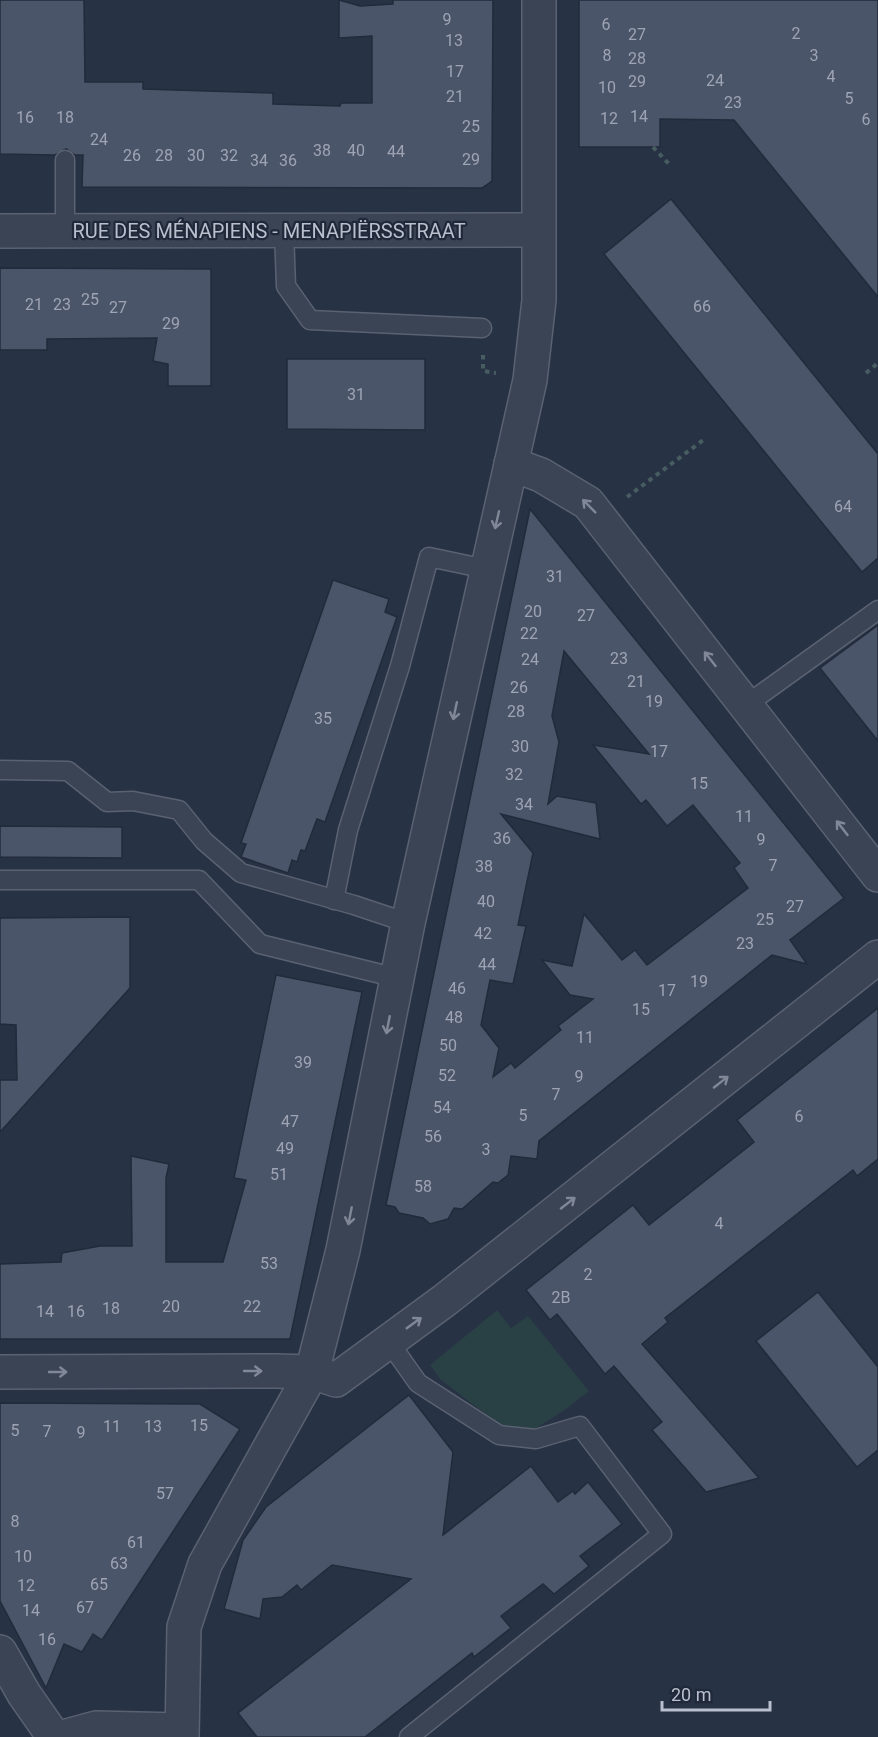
<svg xmlns="http://www.w3.org/2000/svg" width="878" height="1737" font-family="Roboto,sans-serif">
  <style>
    .green { fill: #294045 }
    .building { fill: #4b556a; stroke: #222b3b; stroke-width: 1.5; fill-rule: evenodd }
    .lines { fill: none; stroke-linecap: round; stroke-linejoin: round }
    .service-casing { stroke: #5a6271; stroke-width: 21 }
    .minor-casing { stroke: #5a6271; stroke-width: 36 }
    .path { stroke: #475d61; stroke-width: 4; stroke-dasharray: 4.5 4.5; stroke-linecap: butt }
    .service { stroke: #3b4454; stroke-width: 18 }
    .minor { stroke: #3b4454; stroke-width: 33 }
    .oneway { stroke: #808897 }
    .labels { text-anchor: middle; dominant-baseline: central; stroke-width: 4.5; stroke-linejoin: round; paint-order: stroke }
    .number-label { font-size: 16px; fill: #9ea4b4 }
    .street-label { font-size: 20px; fill: #b9bfcd; stroke: #202939 }
  </style>
  <rect width="100%" height="100%" fill="#273244"/>
  <path class="green" d="M497 1310 511 1328 528 1316 589 1391 565 1410 533 1430 501 1426 441 1380 430 1365Z"/>
  <g class="building">
    <path d="M0 0H84L85 82H143V89L273 93V104L340 106 341 103H372V36L339 38V0L360 6 393 4V0H493L492 181 482 188 82 187 83 155H75L66 149 55 155 0 154Z"/>
    <path d="M579 0H878V297L734 120 660 119V147H579Z"/>
    <path d="M671 199 878 454V558L862 572 604 254Z"/>
    <path d="M0 268 211 269V386H168V364L153 361 157 338 47 339V350H0Z"/>
    <path d="M287 359H425V430L287 429Z"/>
    <path d="M530 509 844 898 790 940 807 964 772 955 539 1141 537 1159 511 1156 508 1175 498 1183 493 1182 462 1209 454 1208 448 1219 430 1224 423 1218 399 1213 395 1207 386 1205ZM564 651 649 754 593 745 641 804 646 800 667 826 693 805 740 863 734 868 748 888 647 965 635 950 622 960 584 914 572 966 542 960 570 995 593 999 558 1026 561 1030 515 1068 511 1063 493 1077 499 1048 481 1025 490 980 513 984 526 926 518 925 533 853 501 814 600 839 596 803 557 796 548 804 559 742 552 716Z"/>
    <path d="M333 580 389 599 385 612 397 617 325 822 317 819 305 851 301 850 297 862 292 860 288 873 241 857 246 844 241 843Z"/>
    <path d="M878 625V741L820 668Z"/>
    <path d="M0 826 122 827V858L0 857Z"/>
    <path d="M130 917V988L0 1132V1080H17L16 1025 0 1024V918Z"/>
    <path d="M276 975 362 992 290 1339H0V1264L61 1262 62 1253 100 1246H132L131 1156 169 1164 166 1178V1262H223L246 1180 234 1178Z"/>
    <path d="M878 1008V1159L857 1176 853 1170 665 1318 668 1322 642 1344 759 1478 706 1492 652 1430 662 1422 614 1366 605 1374 557 1314 550 1320 526 1290 633 1205 649 1225 754 1142 737 1120Z"/>
    <path d="M818 1292 878 1367V1450L857 1467 756 1341Z"/>
    <path d="M409 1395 453 1452 443 1535 531 1466 558 1502 573 1491 575 1494 588 1482 622 1524 580 1556 589 1566 554 1594 543 1584 501 1616 511 1628 474 1657 472 1653 365 1737H257L238 1713 411 1579 332 1565 301 1590 297 1585 282 1597 263 1599 260 1619 224 1609 243 1540 266 1507Z"/>
    <path d="M0 1403 200 1404 240 1429 102 1640 93 1634 82 1652 64 1644 46 1688 0 1601Z"/>
  </g>
  <g class="lines">
    <g class="service-casing">
      <g id="service">
        <path d="M65 160V231"/>
        <path d="M284 231 286 286 310 320 482 328"/>
        <path d="M746 705 878 610"/>
        <path d="M0 770 68 771 107 802 133 801 179 810 204 841 241 873 354 905 408 923"/>
        <path d="M0 880H199L260 944 397 978"/>
        <path d="M334 900 348 830 400 666 429 557 486 569"/>
        <path d="M389 1342 418 1383 499 1435 536 1439 580 1426 662 1534 409 1737"/>
      </g>
    </g>
    <g class="minor-casing">
      <g id="minor">
        <path d="M0 231 538 230"/>
        <path d="M511 464 541 475 588 503 878 875"/>
        <path d="M0 1372 276 1371 312 1372 336 1380 445 1300 878 957"/>
        <path d="M0 1652 24 1694 54 1737"/>
        <path d="M63 1737 96 1728 180 1730"/>
        <path d="M182 1737 184 1627 205 1564 312 1372 343 1250 408 923 530 380 539 300V0"/>
      </g>
    </g>
    <g class="path">
      <path d="M653 147 669 164"/>
      <path d="M483 355V371L496 373"/>
      <path d="M866 373 878 363"/>
      <path d="M627 497 706 438"/>
    </g>
    <use href="#service" class="service"/>
    <use href="#minor" class="minor"/>
  </g>
  <defs><path id="oneway-shaft" d="M-6 0H5M1.5-3L5.5 0L1.5 3" fill="none" stroke-width="1.6" stroke-linecap="round" stroke-linejoin="round" transform="scale(1.5)"/></defs>
  <g class="oneway">
    <use href="#oneway-shaft" transform="translate(589 506) rotate(-135)"/>
    <use href="#oneway-shaft" transform="translate(497 520) rotate(103)"/>
    <use href="#oneway-shaft" transform="translate(710 659) rotate(-128)"/>
    <use href="#oneway-shaft" transform="translate(455 711) rotate(102)"/>
    <use href="#oneway-shaft" transform="translate(842 828) rotate(-128)"/>
    <use href="#oneway-shaft" transform="translate(388 1025) rotate(101)"/>
    <use href="#oneway-shaft" transform="translate(721 1082) rotate(-38)"/>
    <use href="#oneway-shaft" transform="translate(568 1203) rotate(-38)"/>
    <use href="#oneway-shaft" transform="translate(350 1216) rotate(101)"/>
    <use href="#oneway-shaft" transform="translate(414 1323) rotate(-36)"/>
    <use href="#oneway-shaft" transform="translate(253 1371)"/>
    <use href="#oneway-shaft" transform="translate(58 1372)"/>
  </g>
  <g class="labels">
    <g class="number-label">
      <text x="447" y="19">9</text>
      <text x="606" y="24">6</text>
      <text x="796" y="33">2</text>
      <text x="637" y="34">27</text>
      <text x="454" y="40">13</text>
      <text x="607" y="55">8</text>
      <text x="814" y="55">3</text>
      <text x="637" y="58">28</text>
      <text x="455" y="71">17</text>
      <text x="831" y="76">4</text>
      <text x="715" y="80">24</text>
      <text x="637" y="81">29</text>
      <text x="607" y="87">10</text>
      <text x="455" y="96">21</text>
      <text x="849" y="98">5</text>
      <text x="733" y="102">23</text>
      <text x="639" y="116">14</text>
      <text x="25" y="117">16</text>
      <text x="65" y="117">18</text>
      <text x="609" y="118">12</text>
      <text x="866" y="119">6</text>
      <text x="471" y="126">25</text>
      <text x="99" y="139">24</text>
      <text x="322" y="150">38</text>
      <text x="356" y="150">40</text>
      <text x="396" y="151">44</text>
      <text x="132" y="155">26</text>
      <text x="164" y="155">28</text>
      <text x="196" y="155">30</text>
      <text x="229" y="155">32</text>
      <text x="471" y="159">29</text>
      <text x="259" y="160">34</text>
      <text x="288" y="160">36</text>
      <text x="90" y="299">25</text>
      <text x="34" y="304">21</text>
      <text x="62" y="304">23</text>
      <text x="702" y="306">66</text>
      <text x="118" y="307">27</text>
      <text x="171" y="323">29</text>
      <text x="356" y="394">31</text>
      <text x="843" y="506">64</text>
      <text x="555" y="576">31</text>
      <text x="533" y="611">20</text>
      <text x="586" y="615">27</text>
      <text x="529" y="633">22</text>
      <text x="619" y="658">23</text>
      <text x="530" y="659">24</text>
      <text x="636" y="681">21</text>
      <text x="519" y="687">26</text>
      <text x="654" y="701">19</text>
      <text x="516" y="711">28</text>
      <text x="323" y="718">35</text>
      <text x="520" y="746">30</text>
      <text x="659" y="751">17</text>
      <text x="514" y="774">32</text>
      <text x="699" y="783">15</text>
      <text x="524" y="804">34</text>
      <text x="744" y="816">11</text>
      <text x="502" y="838">36</text>
      <text x="761" y="839">9</text>
      <text x="773" y="865">7</text>
      <text x="484" y="866">38</text>
      <text x="486" y="901">40</text>
      <text x="795" y="906">27</text>
      <text x="765" y="919">25</text>
      <text x="483" y="933">42</text>
      <text x="745" y="943">23</text>
      <text x="487" y="964">44</text>
      <text x="699" y="981">19</text>
      <text x="457" y="988">46</text>
      <text x="667" y="990">17</text>
      <text x="641" y="1009">15</text>
      <text x="454" y="1017">48</text>
      <text x="585" y="1037">11</text>
      <text x="448" y="1045">50</text>
      <text x="303" y="1062">39</text>
      <text x="447" y="1075">52</text>
      <text x="579" y="1076">9</text>
      <text x="556" y="1094">7</text>
      <text x="442" y="1107">54</text>
      <text x="523" y="1115">5</text>
      <text x="799" y="1116">6</text>
      <text x="290" y="1121">47</text>
      <text x="433" y="1136">56</text>
      <text x="285" y="1148">49</text>
      <text x="486" y="1149">3</text>
      <text x="279" y="1174">51</text>
      <text x="423" y="1186">58</text>
      <text x="719" y="1223">4</text>
      <text x="269" y="1263">53</text>
      <text x="588" y="1274">2</text>
      <text x="561" y="1297">2B</text>
      <text x="171" y="1306">20</text>
      <text x="252" y="1306">22</text>
      <text x="111" y="1308">18</text>
      <text x="45" y="1311">14</text>
      <text x="76" y="1311">16</text>
      <text x="199" y="1425">15</text>
      <text x="112" y="1426">11</text>
      <text x="153" y="1426">13</text>
      <text x="15" y="1430">5</text>
      <text x="47" y="1431">7</text>
      <text x="81" y="1432">9</text>
      <text x="165" y="1493">57</text>
      <text x="15" y="1521">8</text>
      <text x="136" y="1542">61</text>
      <text x="23" y="1556">10</text>
      <text x="119" y="1563">63</text>
      <text x="99" y="1584">65</text>
      <text x="26" y="1585">12</text>
      <text x="85" y="1607">67</text>
      <text x="31" y="1610">14</text>
      <text x="47" y="1639">16</text>
    </g>
    <g class="street-label">
      <text x="269" y="231">RUE DES MÉNAPIENS - MENAPIËRSSTRAAT</text>
    </g>
  </g>
  <path d="M662 1701v9h108v-9" fill="none" stroke="#b9bfcd" stroke-width="3"/>
  <text x="671" y="1701" font-size="18" fill="#b9bfcd" stroke="#202939" stroke-width="4.5" paint-order="stroke">20 m</text>
</svg>
